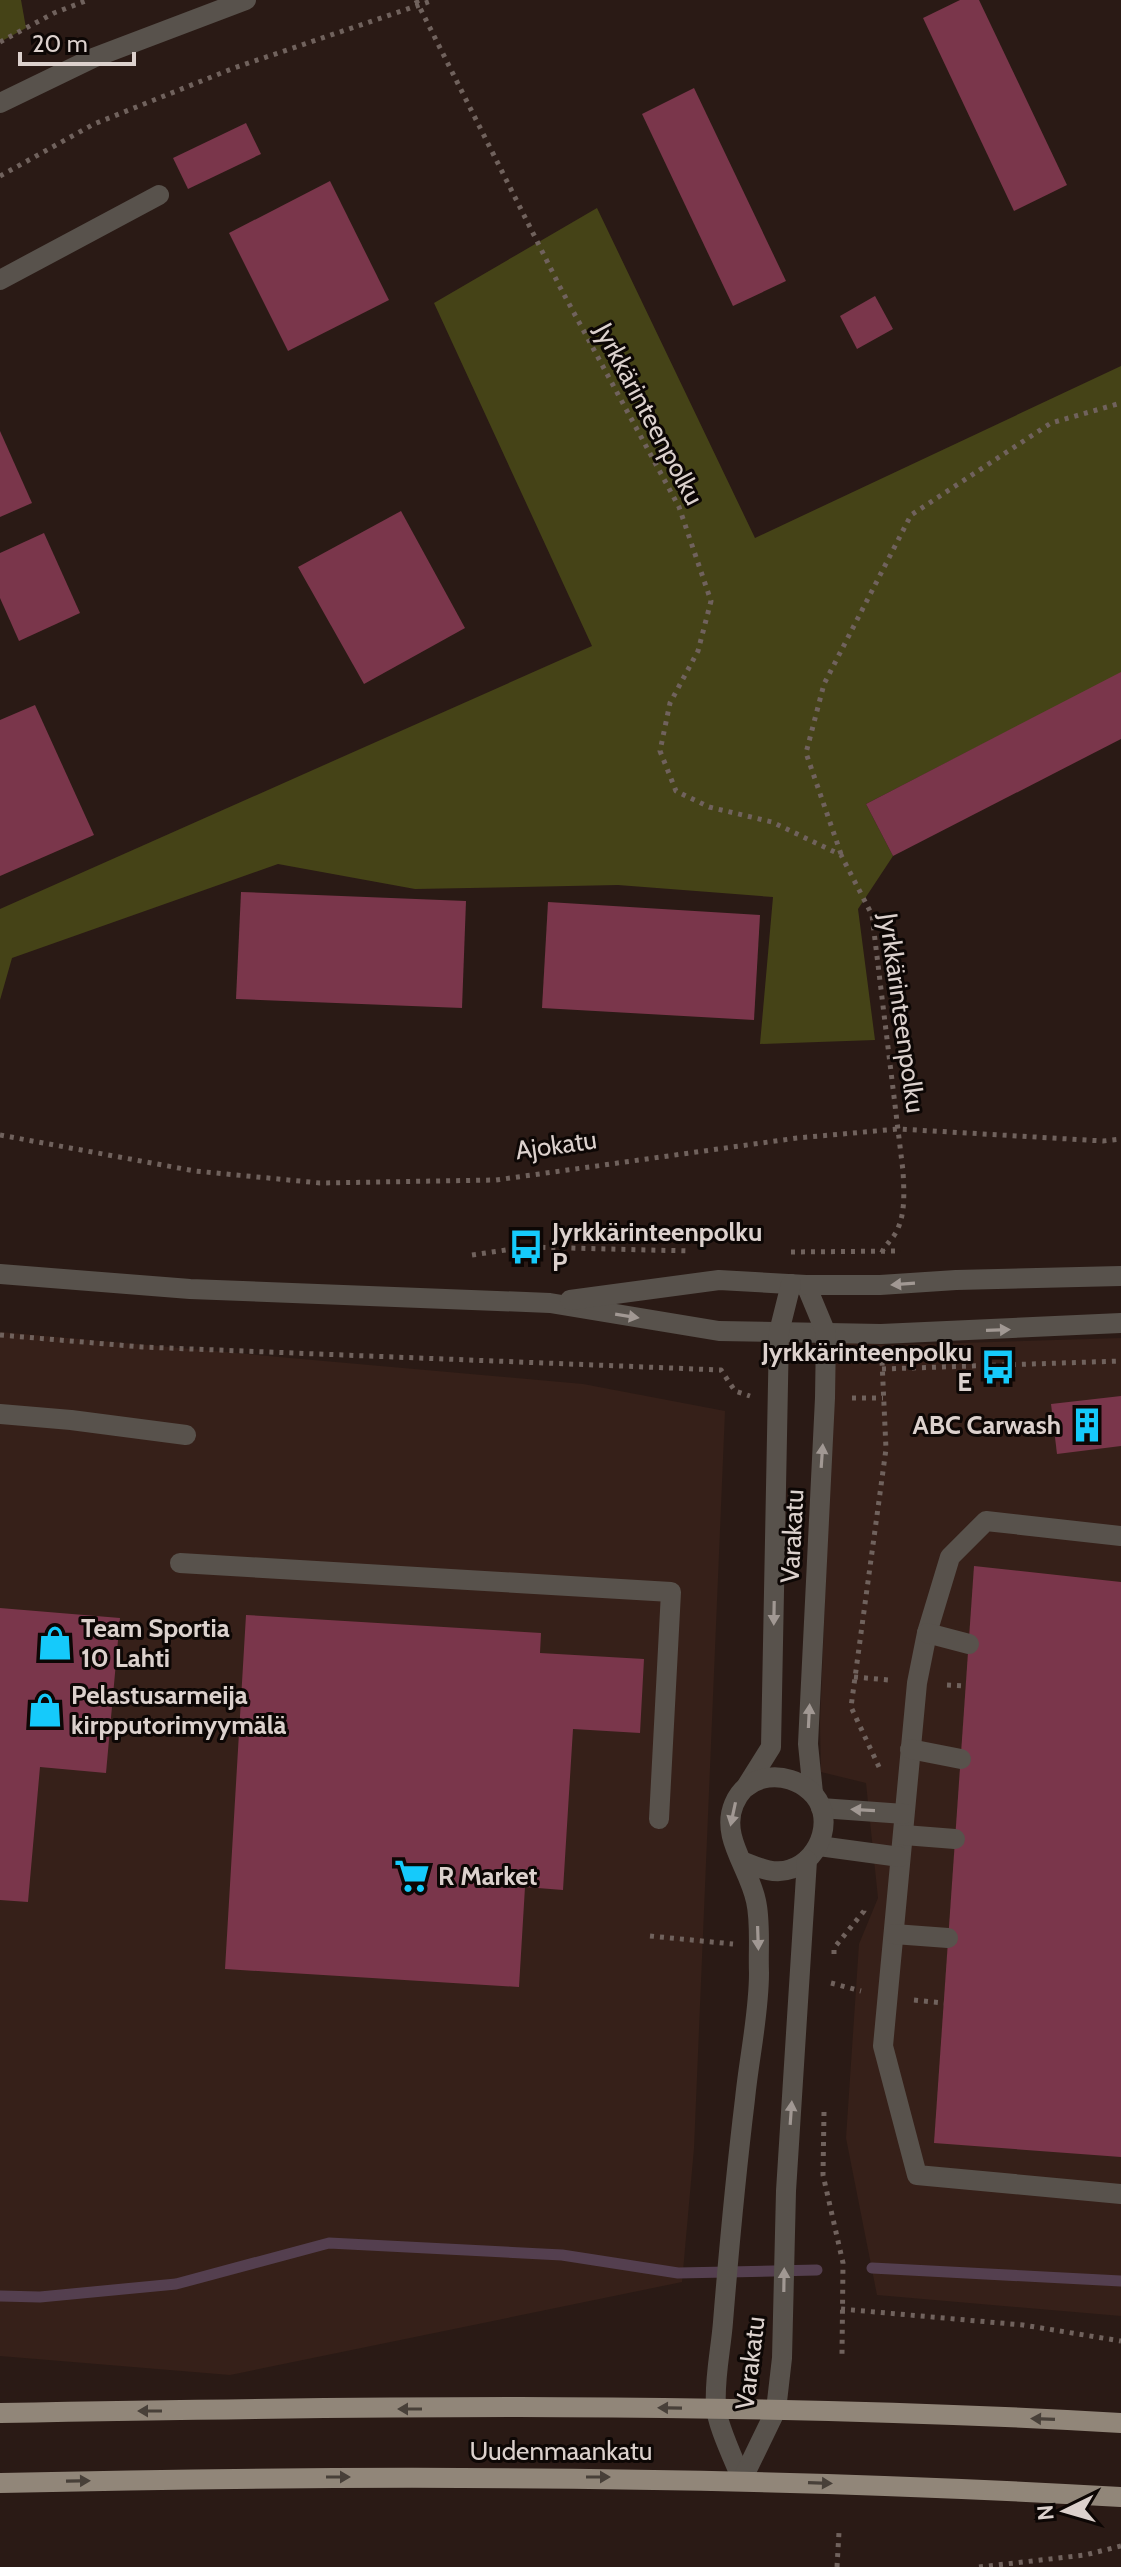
<svg xmlns="http://www.w3.org/2000/svg" width="1121" height="2567" font-family="Cabin,sans-serif">
  <style>
    .built { fill: #362019 }
    .green { fill: #454317 }
    .lines { fill: none; stroke-linecap: round; stroke-linejoin: round }
    .stream { stroke: #543f4f; stroke-width: 11 }
    .building { fill: #7a364b }
    .path { stroke: #70625d; stroke-width: 5; stroke-dasharray: 4 6; stroke-linecap: butt }
    .minor { stroke: #58524c; stroke-width: 20 }
    .major { stroke: #918679; stroke-width: 20 }
    .oneway { fill: #a19893 }
    .oneway2 { fill: #484039 }
    .labels { text-anchor: middle; dominant-baseline: central; stroke-width: 6; stroke-linejoin: round; paint-order: stroke }
    .street-label { font-size: 26px; fill: #dcd1cd; stroke: #0d0705 }
    .poi-label { font-size: 26px; font-weight: bold; fill: #dcd1cd; stroke: #0d0705; text-anchor: start }
  </style>
  <rect width="100%" height="100%" fill="#2a1a15"/>
  <g class="built">
    <path d="M0 1332 583 1384 725 1411 694 2148 682 2282 230 2375 0 2356Z"/>
    <path d="M1121 1338V2316L877 2295 846 2138 859 1944 878 1898 866 1783 821 1772 820 1724 835 1342 891 1345Z"/>
  </g>
  <g class="green">
    <path d="M0 0H21L26 28 0 42Z"/>
    <path d="M597 208 755 538 1121 366V673L866 804 893 856 858 909 875 1040 760 1044 773 897 618 885 415 889 278 864 12 958 0 1000V909L592 646 434 303Z"/>
  </g>
  <g class="lines">
    <g class="stream">
      <path d="M872 2268 1121 2281"/>
      <path d="M0 2296 40 2297 176 2284 329 2243 562 2255 678 2273 817 2270"/>
    </g>
  </g>
  <g class="building">
    <path d="M960 0H979L1067 185 1014 211 923 18Z"/>
    <path d="M694 88 786 281 733 306 642 114Z"/>
    <path d="M246 123 261 154 188 189 173 158Z"/>
    <path d="M330 181 389 300 288 351 229 233Z"/>
    <path d="M875 296 893 329 857 349 840 316Z"/>
    <path d="M0 431 32 503 0 517Z"/>
    <path d="M401 511 465 628 364 684 298 567Z"/>
    <path d="M44 533 80 613 19 641 0 598V553Z"/>
    <path d="M1121 672V739L893 856 866 804Z"/>
    <path d="M35 705 94 835 0 876V720Z"/>
    <path d="M241 892 466 901 462 1008 236 999Z"/>
    <path d="M548 902 760 915 754 1020 542 1008Z"/>
    <path d="M1121 1396V1446L1057 1454 1051 1404Z"/>
    <path d="M974 1566 1121 1582V2157L934 2143Z"/>
    <path d="M0 1608 120 1618 106 1773 40 1767 28 1902 0 1900Z"/>
    <path d="M246 1615 541 1633 540 1653 644 1659 640 1733 573 1729 563 1890 525 1887 519 1987 225 1969Z"/>
  </g>
  <g class="lines">
    <g class="path">
      <path d="M416 0 561 289 679 507 711 601 698 651 670 703 660 751 676 791 709 807 772 822 841 855 872 915 903 1171C904 1191 906 1216 895 1234 890 1242 883 1247 881 1255"/>
      <path d="M0 42 54 13 88 0"/>
      <path d="M0 176 94 124 234 68 434 0"/>
      <path d="M841 854 806 753 824 684 911 515 1051 423 1121 403"/>
      <path d="M0 1135 195 1171 320 1183 496 1180 797 1138 898 1129 1103 1141 1121 1139"/>
      <path d="M791 1252 901 1251"/>
      <path d="M472 1255 526 1247 691 1251"/>
      <path d="M0 1335 142 1347 721 1370 735 1391 750 1396"/>
      <path d="M882 1369 1121 1361"/>
      <path d="M852 1398H883"/>
      <path d="M854 1677 889 1680"/>
      <path d="M947 1685 966 1686"/>
      <path d="M879 1767 851 1707 886 1449 882 1361"/>
      <path d="M650 1936 733 1944"/>
      <path d="M834 1954V1948L864 1911V1907"/>
      <path d="M831 1983 861 1991"/>
      <path d="M914 2000 944 2003"/>
      <path d="M824 2112 823 2175 843 2263 842 2354"/>
      <path d="M841 2309 1023 2325 1121 2341"/>
      <path d="M837 2567 839 2532"/>
      <path d="M979 2567 1085 2555 1121 2546"/>
    </g>
    <g class="minor">
      <path d="M0 103 93 58 246 0"/>
      <path d="M0 280 159 195"/>
      <path d="M0 1274 190 1289 550 1303 719 1331 881 1334 1121 1323"/>
      <path d="M806 1285 826 1333 825 1398 808 1744 813 1793"/>
      <path d="M570 1300 719 1280 806 1285H880L956 1280 1121 1276"/>
      <path d="M0 1414 71 1420 186 1435"/>
      <path d="M1121 1536 986 1521 950 1557 927 1633 917 1683 883 2046 917 2175 1121 2194"/>
      <path d="M180 1563 671 1592 659 1819"/>
      <path d="M927 1633 969 1644"/>
      <path d="M910 1749 961 1759"/>
      <path d="M746 1787 771 1747 779 1332 791 1284"/>
      <path d="M821 1808 904 1814"/>
      <path d="M904 1835 955 1839"/>
      <path d="M819 1846 900 1857"/>
      <path d="M894 1934 948 1938"/>
      <path d="M742 2480C735 2462 716 2423 716 2406 714 2379 721 2349 723 2322 729 2248 736 2173 745 2099 749 2058 759 2014 759 1973 758 1950 761 1923 756 1901 749 1867 720 1837 734 1804 747 1772 787 1770 810 1791 836 1814 822 1859 791 1869 775 1875 759 1868 744 1862"/>
      <path d="M742 2480 776 2410 782 2358 786 2191 807 1860"/>
    </g>
    <g class="major">
      <path d="M0 2413C373 2406 748 2401 1121 2423"/>
      <path d="M0 2483C374 2474 747 2475 1121 2497"/>
    </g>
  </g>
  <defs><path id="oneway-solid" d="M-6-.8H1V-3.2L6.5 0L1 3.2V.8H-6Z" transform="scale(2)"/></defs>
  <g class="oneway">
    <use href="#oneway-solid" transform="translate(903 1284) rotate(176)"/>
    <use href="#oneway-solid" transform="translate(627 1316) rotate(9)"/>
    <use href="#oneway-solid" transform="translate(998 1330) rotate(-2)"/>
    <use href="#oneway-solid" transform="translate(822 1456) rotate(-86)"/>
    <use href="#oneway-solid" transform="translate(774 1613) rotate(91)"/>
    <use href="#oneway-solid" transform="translate(809 1716) rotate(-87)"/>
    <use href="#oneway-solid" transform="translate(863 1810) rotate(-177)"/>
    <use href="#oneway-solid" transform="translate(733 1814) rotate(102)"/>
    <use href="#oneway-solid" transform="translate(758 1938) rotate(88)"/>
    <use href="#oneway-solid" transform="translate(791 2113) rotate(-86)"/>
    <use href="#oneway-solid" transform="translate(784 2280) rotate(-89)"/>
  </g>
  <g class="oneway2">
    <use href="#oneway-solid" transform="translate(670 2408) rotate(-179)"/>
    <use href="#oneway-solid" transform="translate(410 2409) rotate(180)"/>
    <use href="#oneway-solid" transform="translate(150 2411) rotate(180)"/>
    <use href="#oneway-solid" transform="translate(1043 2419) rotate(-178)"/>
    <use href="#oneway-solid" transform="translate(338 2477)"/>
    <use href="#oneway-solid" transform="translate(598 2477)"/>
    <use href="#oneway-solid" transform="translate(78 2481) rotate(-1)"/>
    <use href="#oneway-solid" transform="translate(820 2483) rotate(2)"/>
  </g>
  <defs>
    <g id="bus-bare" transform="scale(2.76)"><path d="M-5-6H5V4H4V6H2V4H-2V6H-4V4H-5ZM-3.5-4V0h7V-4ZM-3.5 1.2v1.5H-2V1.2ZM2 1.2v1.5H3.5V1.2Z" fill="#15cafb" stroke="#0d0705" stroke-width="2.5" paint-order="stroke"/></g>
    <g id="building-bare" transform="scale(2.76)"><path d="M-4-6H4V6H1V3H-1V6H-4ZM-2.5-4.3h1.7v1.8h-1.7ZM.8-4.3h1.7v1.8H.8ZM-2.5-1h1.7V.8h-1.7ZM.8-1h1.7V.8H.8Z" fill="#15cafb" stroke="#0d0705" stroke-width="2.5" paint-order="stroke"/></g>
    <g id="shop-bare" transform="scale(2.76)"><path d="M-5-2.5h2.3a2.7 3.5 0 0 1 5.4 0H5L5.5 6h-11ZM-1.5-2.5h3a1.5 2.3 0 0 0-3 0Z" fill="#15cafb" stroke="#0d0705" stroke-width="2.5" paint-order="stroke"/></g>
    <g id="supermarket-bare" transform="scale(2.76)"><path d="M-6-5.5h2.5l.6 2H6L4.5 2H-2.5L-4.4-4H-6ZM-1.5 3.2a1.3 1.3 0 1 0 .1 0ZM3 3.2a1.3 1.3 0 1 0 .1 0Z" fill="#15cafb" stroke="#0d0705" stroke-width="2.5" paint-order="stroke"/></g>
  </defs>
  <g fill-rule="evenodd">
    <use href="#bus-bare" x="526" y="1247"/>
    <use href="#bus-bare" x="998" y="1367"/>
    <use href="#building-bare" x="1087" y="1425"/>
    <use href="#shop-bare" x="55" y="1643"/>
    <use href="#shop-bare" x="45" y="1710"/>
    <use href="#supermarket-bare" x="412" y="1876"/>
  </g>
  <g class="labels">
    <g class="street-label">
      <text transform="translate(649 414) rotate(62)">Jyrkkärinteenpolku</text>
      <text transform="translate(902 1013) rotate(82)">Jyrkkärinteenpolku</text>
      <text transform="translate(556 1145) rotate(-8)">Ajokatu</text>
      <text transform="translate(792 1536) rotate(-87)">Varakatu</text>
      <text transform="translate(750 2363) rotate(-83)">Varakatu</text>
      <text x="561" y="2451">Uudenmaankatu</text>
    </g>
    <g class="poi-label">
      <text x="552" y="1232">Jyrkkärinteenpolku<tspan x="552" dy="30">P</tspan></text>
      <text x="972" y="1352" text-anchor="end">Jyrkkärinteenpolku<tspan x="972" dy="30">E</tspan></text>
      <text x="1061" y="1425" text-anchor="end">ABC Carwash</text>
      <text x="81" y="1628">Team Sportia<tspan x="81" dy="30">10 Lahti</tspan></text>
      <text x="71" y="1695">Pelastusarmeija<tspan x="71" dy="30">kirpputorimyymälä</tspan></text>
      <text x="438" y="1876">R Market</text>
    </g>
  </g>
  <g transform="translate(1065 2511) rotate(265)" stroke="#0d0705" stroke-width="6" paint-order="stroke">
  <path d="M0-6L14 30L0 20L-14 30Z" fill="#dcd1cd"/>
  <text y="-12" font-size="22" font-weight="bold" text-anchor="middle" fill="#dcd1cd">N</text>
  </g>
  <path d="M20 52v12h114v-12" fill="none" stroke="#dcd1cd" stroke-width="4"/>
  <text x="32" y="52" font-size="24" fill="#dcd1cd" stroke="#0d0705" stroke-width="6" paint-order="stroke">20 m</text>
</svg>
